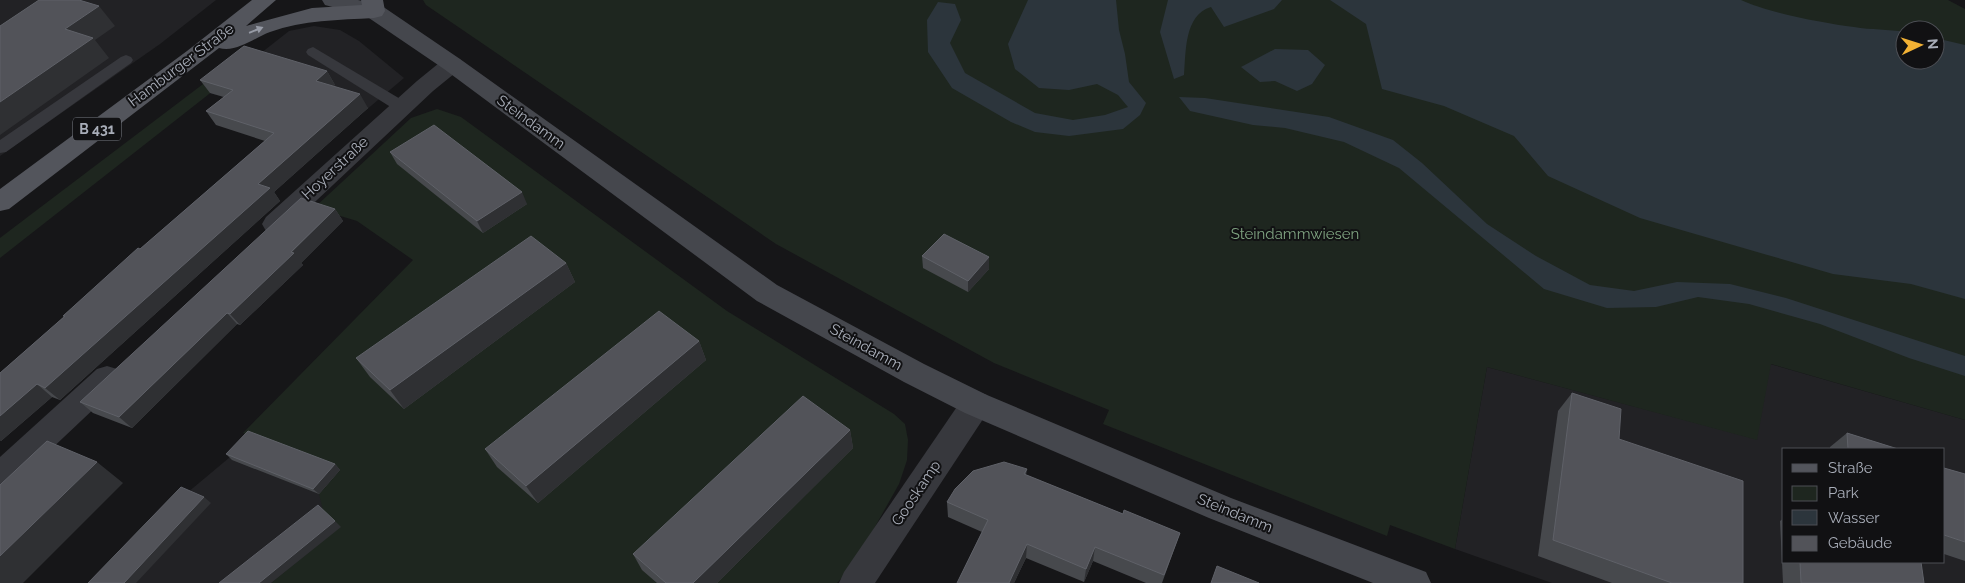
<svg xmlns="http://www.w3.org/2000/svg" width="1965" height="583" font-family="Raleway,sans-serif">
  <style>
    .built { fill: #222225; fill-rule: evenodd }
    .green { fill: #1e261f; fill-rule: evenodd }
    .water { fill: #2c353c }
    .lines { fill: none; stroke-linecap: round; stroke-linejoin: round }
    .lane { fill: #37383d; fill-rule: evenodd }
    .street { fill: #37383d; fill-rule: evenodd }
    .secondary { fill: #45474d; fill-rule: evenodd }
    .primary { fill: #53555c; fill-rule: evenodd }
    .wall { fill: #47494d }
    .shaded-wall { fill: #2f3033 }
    .building { fill: #525359; stroke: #5f6168 }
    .oneway { fill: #979ba6 }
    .labels { text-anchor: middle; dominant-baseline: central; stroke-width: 4; stroke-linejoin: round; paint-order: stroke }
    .shield { fill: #111113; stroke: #7b7e86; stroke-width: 1 }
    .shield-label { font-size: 14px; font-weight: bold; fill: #a8adb8 }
    .street-label { font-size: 15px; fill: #a8adb8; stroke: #111113 }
    .park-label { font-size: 15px; fill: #7fa381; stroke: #111113 }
  </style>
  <rect width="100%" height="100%" fill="#161618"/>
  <g class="built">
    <path d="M0 0H216L160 44 0 156Z"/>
    <path d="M314 26 340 30 359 41 404 78 339 133 210 93 289 31Z"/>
    <path d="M1770 364 1965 420V583H1552L1455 549 1487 367 1756 439ZM1784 449H1944V562H1784Z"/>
    <path d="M254 437 340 470 323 510 341 527 271 583H101L187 493Z"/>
  </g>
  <g class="green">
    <path d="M423 0H1948L1965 9V420L1771 364 1757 440 1487 367 1455 549 1390 525 1387 536 1103 424 1109 410 994 363 776 244 426 5ZM1905 30H1935V60H1905Z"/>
    <path d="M219 72 232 76 0 258V238Z"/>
    <path d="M437 109 461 117 727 311 894 414 905 424 908 440 907 460 899 484 853 566 837 583H271L340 527 323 510 319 494 340 470 243 433 413 260 357 221 314 208 411 118Z"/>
  </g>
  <g class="water">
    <path d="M1028 0H1116L1119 30 1125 54 1129 82 1146 103 1140 115 1123 129 1069 136 1035 132 1011 122 952 88 928 52 927 20 938 2 955 4 961 20 950 43 965 73 1035 113 1073 120 1105 115 1128 107 1118 95 1097 84 1069 90 1039 88 1015 69 1008 44Z"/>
    <path d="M1168 0H1282L1274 9 1224 27 1211 7C1184 15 1186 52 1184 75L1174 79 1160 32Z"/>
    <path d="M1330 0H1741C1769 13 1823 23 1854 27 1871 30 1888 29 1905 32V60H1935V38L1965 45V299L1911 284 1833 274 1640 218 1548 176 1514 136 1444 106 1382 89 1366 24Z"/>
    <path d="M1275 49 1308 50 1325 65 1312 84 1297 91 1275 81 1260 82 1241 67Z"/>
    <path d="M1179 97 1205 98 1329 117 1393 140 1422 163 1487 224 1536 256 1590 285 1634 291 1677 282 1730 284 1786 298 1965 356V376L1909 358 1820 324 1749 304 1698 297 1656 307 1607 308 1544 289 1399 168 1344 142 1285 128 1253 125 1190 111Z"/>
  </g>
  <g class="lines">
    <g class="lane">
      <path d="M313 47 407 103 410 107 407 111H397L308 55 306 52 308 49Z"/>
      <path d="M126 55 131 57 133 60 131 63 6 152 0 153V140L121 57Z"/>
    </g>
    <g class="street">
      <path d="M452 57 460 59 463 64 460 69 433 91 284 231 275 234 266 231 262 224 266 217 417 81 444 59Z"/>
      <path d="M107 366 117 369 122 378 117 387 11 487 0 491V457L97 369Z"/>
      <path d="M976 391 987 395 991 404 987 413 875 583H839L844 572 965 395Z"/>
    </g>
    <path class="secondary" d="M322 0H358L382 6 460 59 777 285 924 364 987 395 1231 498 1426 572 1431 583H1373L1209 518 965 413 904 382 757 301 444 69 366 16 325 5Z"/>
    <path class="primary" d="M252 0H276L246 26 312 8 362 5 361 0H383L385 11 382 16 374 18C339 20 303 20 270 32 254 38 236 53 219 48L9 209 0 211V189L187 51Z"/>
  </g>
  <g class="wall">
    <path d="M327 71 335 85 333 86 368 108 274 192 280 201 60 400 52 397 1 441 0 440V373L64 317 63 316 265 141 216 125 206 111 224 97 210 93 200 80Z"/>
    <path d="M390 152 527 204 483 233 397 164Z"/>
    <path d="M335 209 343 221 301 263 303 265 240 325 237 324 132 428 93 413 80 402Z"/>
    <path d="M922 256 989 269 968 292 923 268Z"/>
    <path d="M566 263 575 282 404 409 370 377 356 358Z"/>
    <path d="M699 341 706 360 538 503 497 467 485 449Z"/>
    <path d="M1572 393 1619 439 1743 583H1612L1538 556 1558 411Z"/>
    <path d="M850 430 853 448 717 583H657L642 570 633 554Z"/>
    <path d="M1847 433 1898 449H1830V447Z"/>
    <path d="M226 454 335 464 340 470 319 494 232 460Z"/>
    <path d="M1944 468 1965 474V561L1944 554Z"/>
    <path d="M1027 469 1026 475 1123 514 1180 533 1162 583H1146L1093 561 1084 582 1026 558 1014 583H957L982 532 948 517 947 502Z"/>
    <path d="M1784 518V562H1921L1924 583H1783L1780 521Z"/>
  </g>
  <g class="shaded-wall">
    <path d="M99 6 115 26 95 40 109 58 0 135V102L65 29Z"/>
    <path d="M327 71 335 85 324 94 316 81Z"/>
    <path d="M360 94 368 108 274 192 280 201 60 400 45 388 258 184Z"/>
    <path d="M522 192 527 204 483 233 477 221Z"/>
    <path d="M335 209 343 221 301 263 303 265 240 325 230 314Z"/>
    <path d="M989 257V269L968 292V281Z"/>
    <path d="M566 263 575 282 404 409 390 390Z"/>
    <path d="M227 313 237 324 132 428 119 417Z"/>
    <path d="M699 341 706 360 538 503 526 486Z"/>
    <path d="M37 384 52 397 1 441 0 440V416Z"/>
    <path d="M850 430 853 448 717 583H693Z"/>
    <path d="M97 462 123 483 23 583H0V556Z"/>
    <path d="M335 464 340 470 319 494 313 489Z"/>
    <path d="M204 497 211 503 136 583H124Z"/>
    <path d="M335 521 341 527 271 583H259Z"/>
    <path d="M1027 544 1026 558 1014 583H1009Z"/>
    <path d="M1095 547 1093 561 1084 582 1086 569Z"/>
  </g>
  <g class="building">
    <path d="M39 0H79L99 6 65 29 93 38 0 102V26Z"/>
    <path d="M244 46 327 71 316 81 360 94 258 184 270 188 45 388 37 384 0 416V373L65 316H63L138 248 140 249 274 133 206 111 233 90 200 80Z"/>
    <path d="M434 125 522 192 477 221 390 152Z"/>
    <path d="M301 198 335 209 291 252 294 253 230 314 227 313 119 417 80 402Z"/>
    <path d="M944 234 989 257 968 281 922 256Z"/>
    <path d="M531 236 566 263 390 390 356 358Z"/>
    <path d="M659 311 699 341 526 486 485 449Z"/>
    <path d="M1572 393 1621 409 1619 439 1743 481V583H1672L1553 540Z"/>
    <path d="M803 396 850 430 693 583H666L633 554Z"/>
    <path d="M248 431 335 464 313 489 226 454Z"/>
    <path d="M1847 433 1898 449H1848Z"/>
    <path d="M47 441 97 462 0 556V485Z"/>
    <path d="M1004 462 1027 469 1024 474 1123 514 1124 510 1180 533 1164 575 1095 547 1086 569 1027 544 1009 583H957L988 520 947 502 955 489 973 471Z"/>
    <path d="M1944 468 1965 474V542L1944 535Z"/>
    <path d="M181 487 204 497 124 583H88Z"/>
    <path d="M318 505 335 521 259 583H219Z"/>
    <path d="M1800 562H1921L1924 583H1801Z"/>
    <path d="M1217 566 1259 583H1211Z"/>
  </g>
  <defs><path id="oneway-solid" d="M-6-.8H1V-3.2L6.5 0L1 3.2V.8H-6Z" transform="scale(1.25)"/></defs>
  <use class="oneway" href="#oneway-solid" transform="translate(256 30) rotate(-22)"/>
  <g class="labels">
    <rect class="shield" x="73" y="117.5" width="48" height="23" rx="4"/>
    <g class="shield-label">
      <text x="97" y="129">B 431</text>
    </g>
    <g class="street-label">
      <text transform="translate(181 65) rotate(-37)">Hamburger Straße</text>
      <text transform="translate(531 122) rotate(36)">Steindamm</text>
      <text transform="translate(335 168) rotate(-43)">Hoyerstraße</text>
      <text transform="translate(866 347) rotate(29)">Steindamm</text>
      <text transform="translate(916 493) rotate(-56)">Gooskamp</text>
      <text transform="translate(1235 513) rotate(22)">Steindamm</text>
    </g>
    <g class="park-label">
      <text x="1295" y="234">Steindammwiesen</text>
    </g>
  </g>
  <rect x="1782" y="448" width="162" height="115" fill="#111113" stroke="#4d4f55"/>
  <rect x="1792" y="464" width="25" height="8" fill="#53555c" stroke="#4d4f55"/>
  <text x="1828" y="473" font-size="15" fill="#a8adb8">Straße</text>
  <rect x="1792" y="486" width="25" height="15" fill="#1e261f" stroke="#4d4f55"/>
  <text x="1828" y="498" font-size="15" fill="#a8adb8">Park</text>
  <rect x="1792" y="510" width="25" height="15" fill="#2c353c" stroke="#4d4f55"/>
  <text x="1828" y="523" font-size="15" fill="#a8adb8">Wasser</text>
  <rect x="1792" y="536" width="25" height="15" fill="#525359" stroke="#4d4f55"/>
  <text x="1828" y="548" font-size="15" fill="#a8adb8">Gebäude</text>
  <g transform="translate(1920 45) rotate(86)"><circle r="24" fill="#111113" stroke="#4d4f55"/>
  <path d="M0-4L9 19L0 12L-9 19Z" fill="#f2b134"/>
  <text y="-8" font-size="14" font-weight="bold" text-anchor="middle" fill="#a8adb8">N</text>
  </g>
</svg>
